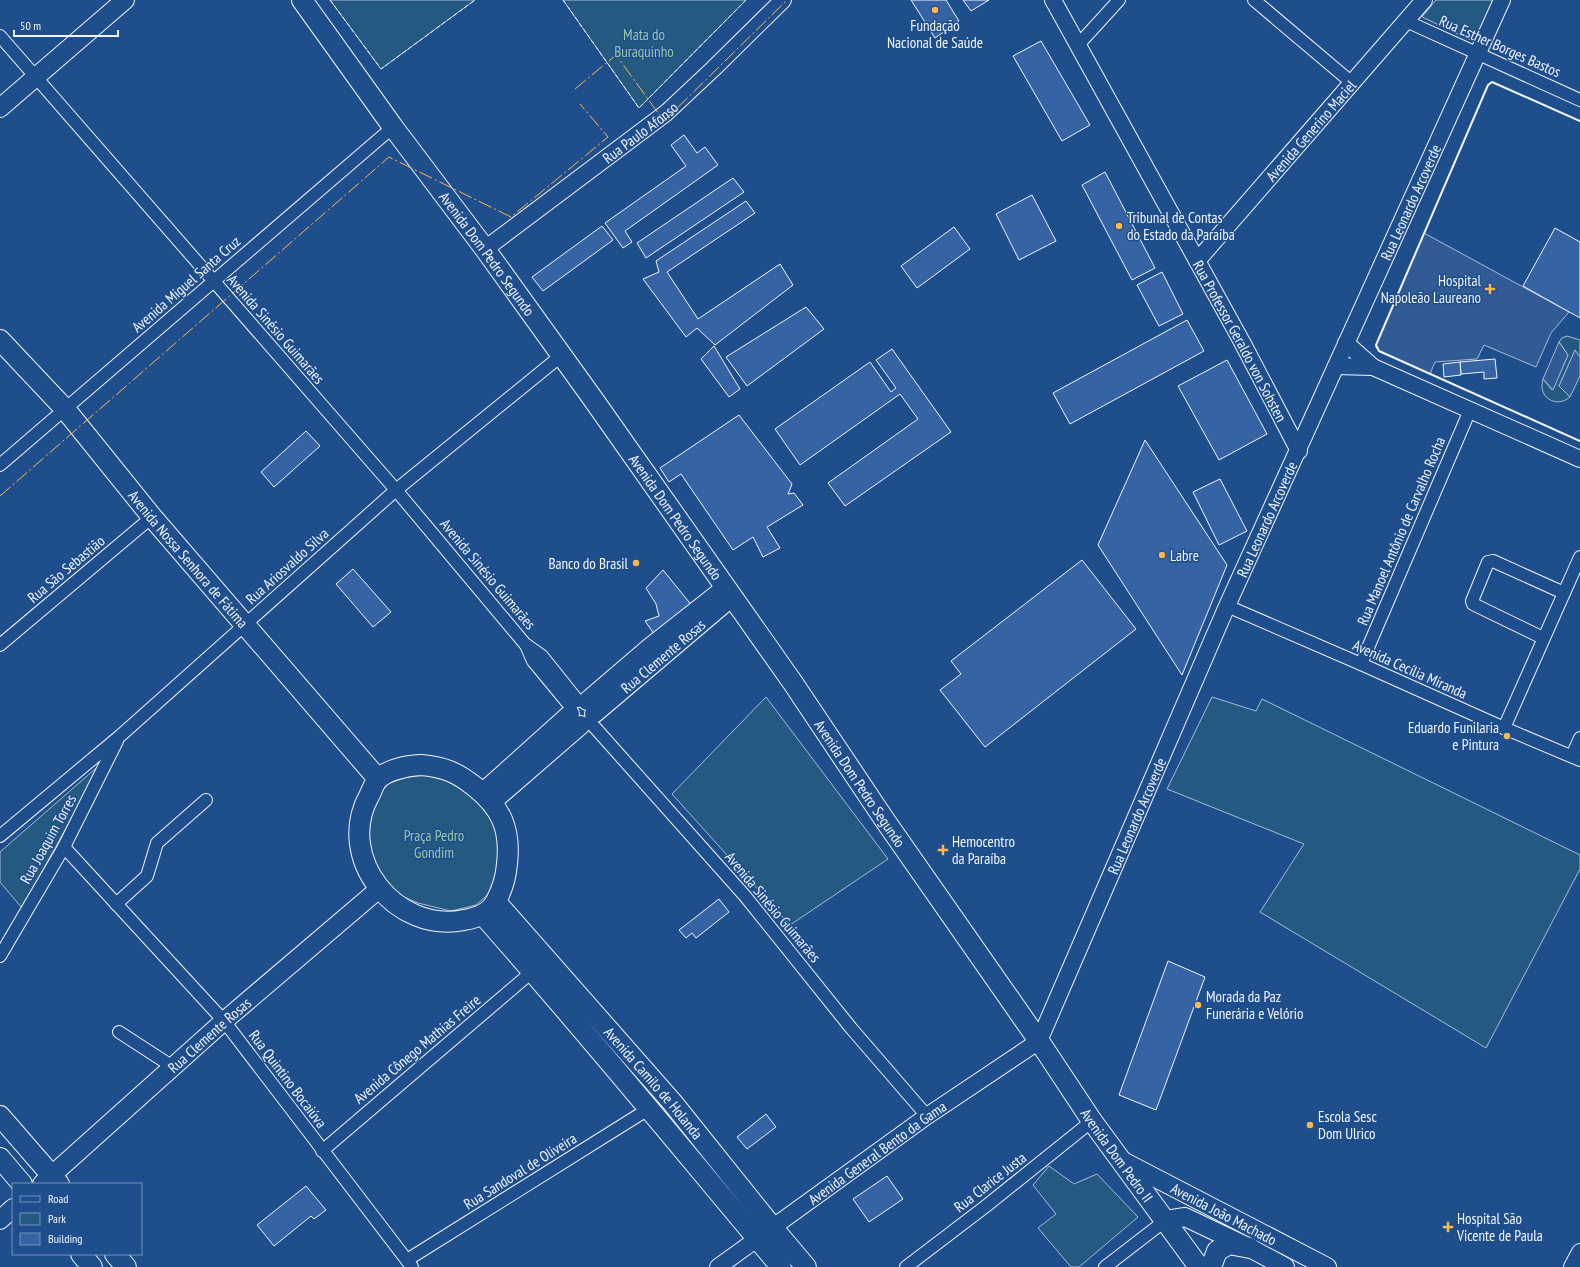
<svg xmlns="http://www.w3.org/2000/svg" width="1580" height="1267" font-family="'PT Sans Narrow',sans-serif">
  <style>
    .green { fill: #245a82; stroke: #a8bbd7 }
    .parking { fill: #305b95; stroke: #a8bbd7 }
    .building { fill: #3563a3; stroke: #f2f6ff }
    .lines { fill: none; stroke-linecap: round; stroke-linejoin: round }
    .minor-casing { stroke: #f2f6ff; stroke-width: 14 }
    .tertiary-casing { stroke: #f2f6ff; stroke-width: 18 }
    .secondary-casing { stroke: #f2f6ff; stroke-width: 20 }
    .primary-casing { stroke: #f2f6ff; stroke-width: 22 }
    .minor { stroke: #1f4e8c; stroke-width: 12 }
    .tertiary { stroke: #1f4e8c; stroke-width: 16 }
    .secondary { stroke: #1f4e8c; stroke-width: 18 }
    .primary { stroke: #1f4e8c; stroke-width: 20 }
    .fence { stroke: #f2f6ff; stroke-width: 1; stroke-dasharray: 5 2; stroke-linecap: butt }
    .wall { stroke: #f2f6ff; stroke-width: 2 }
    .power { stroke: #ffb74d; stroke-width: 1; stroke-dasharray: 14 3 2 3; stroke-linecap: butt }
    .poi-dot { fill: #ffb74d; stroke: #1f4e8c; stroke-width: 1.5 }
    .labels { text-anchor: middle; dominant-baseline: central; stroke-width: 3; stroke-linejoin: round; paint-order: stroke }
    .poi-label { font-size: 15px; fill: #f2f6ff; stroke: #1f4e8c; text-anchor: start }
    .park-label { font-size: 15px; fill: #97c8a6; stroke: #1f4e8c }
    .street-label { font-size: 15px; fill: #f2f6ff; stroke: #1f4e8c }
  </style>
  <rect width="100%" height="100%" fill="#1f4e8c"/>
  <g class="green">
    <path d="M330 0H475L381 69Z"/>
    <path d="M563 0H746L639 108Z"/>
    <path d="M1436 0H1493L1475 42 1422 17Z"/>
    <path d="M1567 336 1580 340V357L1575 351 1559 386 1570 397C1556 409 1537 397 1543 379L1552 390 1568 355 1559 342 1562 338Z"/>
    <path d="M766 697 888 859 790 925 672 794Z"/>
    <path d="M1212 697 1256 711 1262 699 1580 855V869L1486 1048 1260 912 1304 844 1167 789Z"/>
    <path d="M102 763 22 908 0 882V852Z"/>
    <path d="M426 775 445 780 474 796 496 818 505 847 492 891 476 905 451 911 418 903 395 893 376 869 365 840 368 807 389 783 409 777Z"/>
    <path d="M1049 1166 1074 1184 1097 1174 1138 1217 1079 1267H1071L1038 1228 1056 1214 1033 1185Z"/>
  </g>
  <g class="parking">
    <path d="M1424 233 1569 312 1551 333 1536 367 1484 345 1477 359 1435 362 1430 374 1379 351 1376 348V345Z"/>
    <path d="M1559 342 1568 355 1553 390 1543 379Z"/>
    <path d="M1575 350 1580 357V376L1570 397 1559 386Z"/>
  </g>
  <g class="building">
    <path d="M911 0H946L959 21 935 38Z"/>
    <path d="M963 0H989L971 11Z"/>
    <path d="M1041 41 1090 125 1062 141 1013 56Z"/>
    <path d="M684 135 697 153 705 147 718 165 625 231 632 242 623 248 605 223 686 166 671 145Z"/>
    <path d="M1105 172 1155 268 1132 280 1082 185Z"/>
    <path d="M733 178 744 192 646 258 637 243Z"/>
    <path d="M1032 195 1056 241 1019 260 996 214Z"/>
    <path d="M746 201 755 213 667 272 698 319 780 264 793 285 715 345 697 328 686 337 643 279 659 272 656 261Z"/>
    <path d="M602 226 613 240 543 291 532 277Z"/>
    <path d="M954 227 970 249 917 288 901 266Z"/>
    <path d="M1555 228 1580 242V318L1523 286Z"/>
    <path d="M1162 272 1183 314 1159 326 1137 285Z"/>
    <path d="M806 307 824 329 747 386 726 357Z"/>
    <path d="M1187 320 1204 351 1070 424 1053 393Z"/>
    <path d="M714 346 740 389 729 397 701 359Z"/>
    <path d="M892 349 951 432 845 506 828 483 918 419 900 394 800 465 775 429 870 362 891 392 896 388 876 360Z"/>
    <path d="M1495 359 1497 378 1484 379V372L1461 374 1460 362Z"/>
    <path d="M1227 360 1267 434 1219 460 1178 386Z"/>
    <path d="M1460 362 1461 375 1444 377 1443 364Z"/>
    <path d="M739 415 792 484 788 494 794 493 803 505 767 527 780 548 763 557 753 537 733 550 681 474 669 482 660 468Z"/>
    <path d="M306 431 320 446 274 487 261 472Z"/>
    <path d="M1145 440 1227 565 1182 675 1098 545Z"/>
    <path d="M1220 479 1247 531 1219 545 1193 492Z"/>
    <path d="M1082 560 1136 629 985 747 940 690 961 674 951 661Z"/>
    <path d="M353 569 391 612 373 627 336 584Z"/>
    <path d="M663 570 693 607 657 638 645 621 659 616 656 604 646 588Z"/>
    <path d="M719 899 729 912 696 938 692 933 686 938 679 930Z"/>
    <path d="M1168 961 1205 977 1156 1110 1119 1095Z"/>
    <path d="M766 1114 776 1127 747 1149 737 1137Z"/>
    <path d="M887 1176 903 1199 869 1222 853 1199Z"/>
    <path d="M306 1186 326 1210 314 1219 311 1216 274 1246 257 1225Z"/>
  </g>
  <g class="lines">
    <g class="minor-casing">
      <g id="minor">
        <path d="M1254 0 1351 82"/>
        <path d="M1406 21 1580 100"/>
        <path d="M0 36 396 490 525 644 542 656 578 701"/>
        <path d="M1079 44 1119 0"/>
        <path d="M0 465 393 127"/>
        <path d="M1227 606 1361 664 1504 728 1580 760"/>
        <path d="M1543 638 1473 604 1472 601 1488 562 1493 561 1564 593"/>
        <path d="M0 645 152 517"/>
        <path d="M526 645 533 661 571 707"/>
        <path d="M1361 664 1470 410"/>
        <path d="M590 722 745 896 851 1028 927 1116"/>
        <path d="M1504 728 1580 557"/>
        <path d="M1572 756 1580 738"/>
        <path d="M0 836 120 736 396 490 562 355"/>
        <path d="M64 847 224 1021 412 1267"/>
        <path d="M116 904 147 876 157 843 206 800"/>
        <path d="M0 956 64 847 117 741"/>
        <path d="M119 1032 173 1067"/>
        <path d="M322 1151 533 971"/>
        <path d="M407 1260 650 1108"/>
        <path d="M906 1267 986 1206 1092 1121"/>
        <path d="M1105 1267 1166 1220"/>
      </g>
    </g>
    <g class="tertiary-casing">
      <g id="tertiary">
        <path id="s1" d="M1053 0 1242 342 1299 451"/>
        <path id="s2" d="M485 249 666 113 713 69 783 0"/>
        <path id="s3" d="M1197 261 1424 0"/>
        <path d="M1346 343 1373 367 1580 459"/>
        <path d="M1336 366 1373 367"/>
        <path id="s4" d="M718 1267 927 1116 1039 1041 1227 606 1502 0"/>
        <path d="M1572 1267 1580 1252"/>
      </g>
    </g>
    <g class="secondary-casing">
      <g id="secondary">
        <path d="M0 108 125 0"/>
        <path d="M587 701 650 647 725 588"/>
        <path id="s5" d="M594 714 732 597"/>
        <path d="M482 793 570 714"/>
        <path d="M492 802 581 725"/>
        <path id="s6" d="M1121 1160 1327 1267"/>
        <path id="s7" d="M42 1184 224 1021 379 889"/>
        <path d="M0 1220 13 1208"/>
        <path d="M1166 1220 1185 1217 1250 1248 1285 1267"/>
      </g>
    </g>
    <g class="primary-casing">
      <g id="primary">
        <path id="s8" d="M302 0 393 127 485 249 593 399 793 683 884 819 1039 1041 1092 1121 1199 1267"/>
        <path id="s9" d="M0 340 65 409 152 517 378 779"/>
        <path d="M421 765C444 767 456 772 474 786 501 807 511 829 507 864 506 876 502 890 496 901 490 914 476 918 464 920 396 934 335 858 369 796 372 791 374 782 379 778 391 768 407 766 421 765Z"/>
        <path id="s10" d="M496 902 672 1102 773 1228 806 1267"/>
        <path d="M483 915C585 1030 682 1149 781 1267"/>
        <path d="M0 1116 59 1184"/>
        <path d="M0 1158 22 1184"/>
        <path d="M81 1254 92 1267"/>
        <path d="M115 1254 126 1267"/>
        <path d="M1211 1267 1217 1251 1229 1244 1250 1248"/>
      </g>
    </g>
    <use href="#minor" class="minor"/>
    <use href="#tertiary" class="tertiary"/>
    <use href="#secondary" class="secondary"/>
    <use href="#primary" class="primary"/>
    <g class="fence">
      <path d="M330 0 381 69 475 0"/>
      <path d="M563 0 639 108 746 0"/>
    </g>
    <path class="wall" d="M1580 121 1492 82 1488 85 1376 345 1379 351 1580 441"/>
    <g class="power">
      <path d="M575 89 616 55 664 121 787 0"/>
      <path d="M0 496 389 157 511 217 608 137 580 104"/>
    </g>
  </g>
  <g class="poi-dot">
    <circle cx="935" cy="10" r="4"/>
    <circle cx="1119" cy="226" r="4"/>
    <path d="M1488 283h4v4h4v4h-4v4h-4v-4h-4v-4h4z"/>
    <circle cx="1162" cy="555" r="4"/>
    <circle cx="636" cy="563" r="4"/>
    <circle cx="1507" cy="736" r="4"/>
    <path d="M941 844h4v4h4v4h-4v4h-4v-4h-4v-4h4z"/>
    <circle cx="1198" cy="1005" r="4"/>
    <circle cx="1310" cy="1125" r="4"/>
    <path d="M1446 1221h4v4h4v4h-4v4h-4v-4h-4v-4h4z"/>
  </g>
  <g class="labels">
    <g class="poi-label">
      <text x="935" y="25" text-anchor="middle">Fundação<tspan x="935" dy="17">Nacional de Saúde</tspan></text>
      <text x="1127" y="217">Tribunal de Contas<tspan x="1127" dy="17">do Estado da Paraíba</tspan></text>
      <text x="1481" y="280" text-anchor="end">Hospital<tspan x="1481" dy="17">Napoleão Laureano</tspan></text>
      <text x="1170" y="555">Labre</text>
      <text x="628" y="563" text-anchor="end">Banco do Brasil</text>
      <text x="1499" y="727" text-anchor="end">Eduardo Funilaria<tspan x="1499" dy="17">e Pintura</tspan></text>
      <text x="952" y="841">Hemocentro<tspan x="952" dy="17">da Paraíba</tspan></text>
      <text x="1206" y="996">Morada da Paz<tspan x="1206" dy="17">Funerária e Velório</tspan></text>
      <text x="1318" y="1116">Escola Sesc<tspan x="1318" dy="17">Dom Ulrico</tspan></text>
      <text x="1457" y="1218">Hospital São<tspan x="1457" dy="17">Vicente de Paula</tspan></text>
    </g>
    <g class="park-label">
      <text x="644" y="34">Mata do<tspan x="644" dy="17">Buraquinho</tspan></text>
      <text x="434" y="835">Praça Pedro<tspan x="434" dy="17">Gondim</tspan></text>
    </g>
    <g class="street-label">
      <text transform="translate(1500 46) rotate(24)">Rua Esther Borges Bastos</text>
      <text stroke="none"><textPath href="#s3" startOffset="173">Avenida Generino Maciel</textPath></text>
      <text stroke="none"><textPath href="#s2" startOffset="194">Rua Paulo Afonso</textPath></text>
      <text stroke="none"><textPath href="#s4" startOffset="1310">Rua Leonardo Arcoverde</textPath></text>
      <text stroke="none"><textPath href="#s8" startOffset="314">Avenida Dom Pedro Segundo</textPath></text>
      <text transform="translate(186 284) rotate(-41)">Avenida Miguel Santa Cruz</text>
      <text transform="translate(276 329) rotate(49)">Avenida Sinésio Guimarães</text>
      <text stroke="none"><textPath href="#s1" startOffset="389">Rua Professor Geraldo von Sohsten</textPath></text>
      <text stroke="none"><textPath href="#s8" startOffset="638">Avenida Dom Pedro Segundo</textPath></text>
      <text stroke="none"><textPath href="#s4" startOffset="962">Rua Leonardo Arcoverde</textPath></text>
      <text transform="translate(1401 531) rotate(-67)">Rua Manoel Antônio de Carvalho Rocha</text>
      <text stroke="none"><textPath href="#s9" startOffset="289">Avenida Nossa Senhora de Fátima</textPath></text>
      <text transform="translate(287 566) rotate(-42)">Rua Ariosvaldo Silva</text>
      <text transform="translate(66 569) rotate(-40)">Rua São Sebastião</text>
      <text transform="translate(488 574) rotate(50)">Avenida Sinésio Guimarães</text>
      <text stroke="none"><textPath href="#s5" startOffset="90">Rua Clemente Rosas</textPath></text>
      <text transform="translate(1410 669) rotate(24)">Avenida Cecília Miranda</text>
      <text stroke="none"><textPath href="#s8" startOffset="962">Avenida Dom Pedro Segundo</textPath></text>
      <text stroke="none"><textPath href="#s4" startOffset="638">Rua Leonardo Arcoverde</textPath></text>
      <text transform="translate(48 839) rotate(-61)">Rua Joaquim Torres</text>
      <text transform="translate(773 907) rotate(50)">Avenida Sinésio Guimarães</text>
      <text stroke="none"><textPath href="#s7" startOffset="224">Rua Clemente Rosas</textPath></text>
      <text transform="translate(417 1049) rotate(-40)">Avenida Cônego Mathias Freire</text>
      <text transform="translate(288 1079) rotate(53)">Rua Quintino Bocaiúva</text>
      <text stroke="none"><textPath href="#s10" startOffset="240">Avenida Camilo de Holanda</textPath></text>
      <text stroke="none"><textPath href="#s4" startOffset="196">Avenida General Bento da Gama</textPath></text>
      <text stroke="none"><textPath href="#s8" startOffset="1414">Avenida Dom Pedro II</textPath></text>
      <text transform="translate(520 1171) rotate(-32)">Rua Sandoval de Oliveira</text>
      <text transform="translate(990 1182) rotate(-38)">Rua Clarice Justa</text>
      <text stroke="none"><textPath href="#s6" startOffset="116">Avenida João Machado</textPath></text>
    </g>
  </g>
  <rect x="12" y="1183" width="130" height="72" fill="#1f4e8c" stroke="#7391ba"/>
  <rect x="20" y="1196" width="20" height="6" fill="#1f4e8c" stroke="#7391ba"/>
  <text x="48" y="1203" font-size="12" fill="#f2f6ff">Road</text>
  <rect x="20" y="1213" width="20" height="12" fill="#245a82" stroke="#7391ba"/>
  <text x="48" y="1223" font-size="12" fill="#f2f6ff">Park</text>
  <rect x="20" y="1233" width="20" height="12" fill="#3563a3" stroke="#7391ba"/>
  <text x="48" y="1243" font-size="12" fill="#f2f6ff">Building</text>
  <path d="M14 30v6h104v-6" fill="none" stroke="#f2f6ff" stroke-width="2"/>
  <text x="20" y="30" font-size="12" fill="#f2f6ff" stroke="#1f4e8c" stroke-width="3" paint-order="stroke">50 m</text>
</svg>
